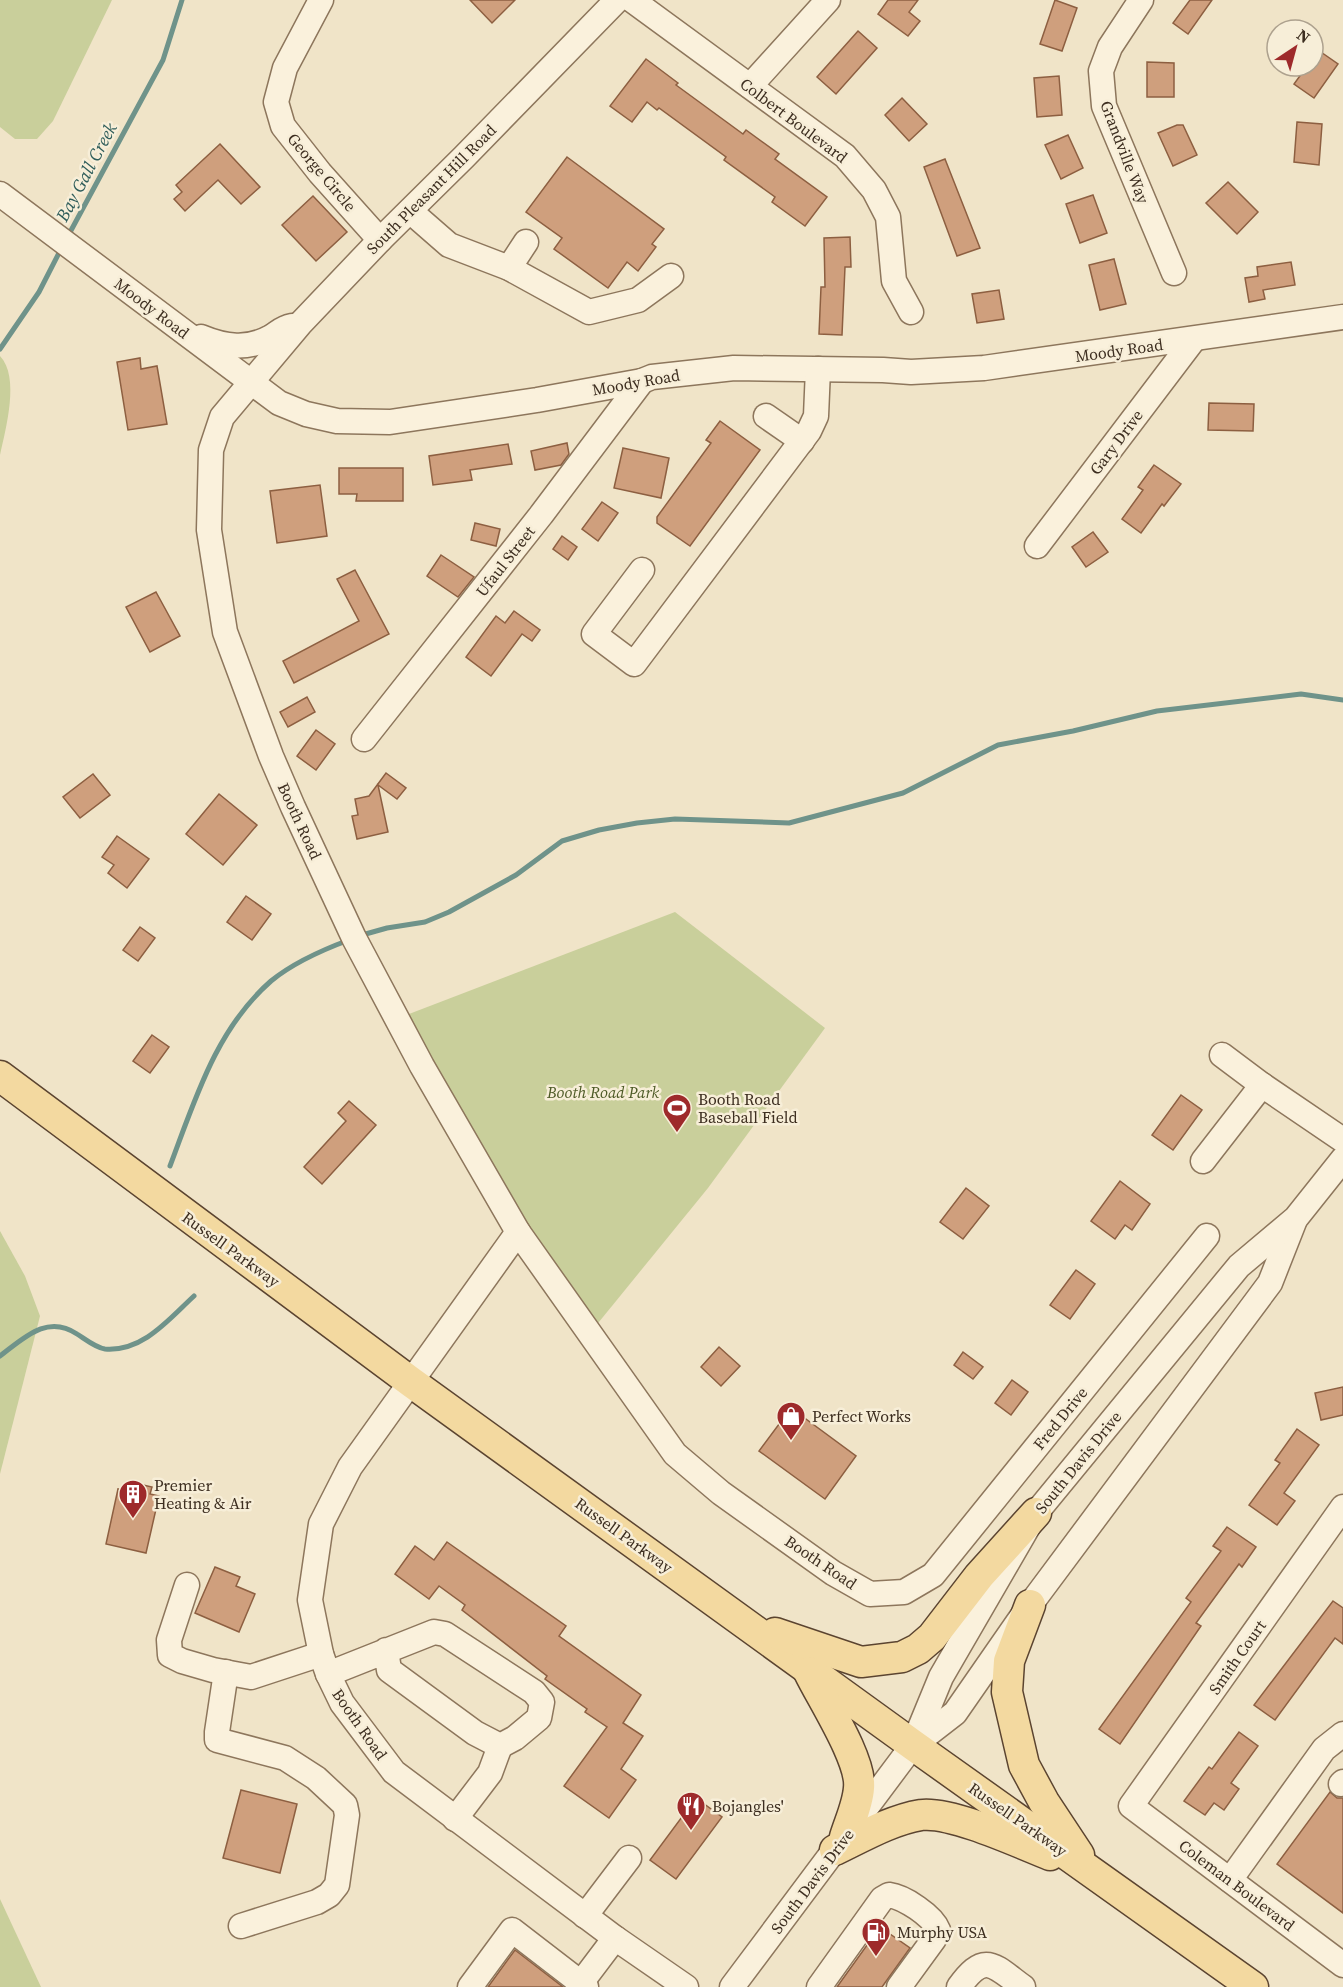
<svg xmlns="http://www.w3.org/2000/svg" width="1343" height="1987" font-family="'Source Serif 4',serif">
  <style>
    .green { fill: #c9cf9b }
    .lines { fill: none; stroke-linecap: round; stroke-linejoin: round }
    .stream { stroke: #6f938a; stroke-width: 5 }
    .building { fill: #cf9f7d; stroke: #8d5f41; stroke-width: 1.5 }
    .minor-casing { stroke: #8d765c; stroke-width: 27 }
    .major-casing { stroke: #5b4430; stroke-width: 33 }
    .minor { stroke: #faf1dc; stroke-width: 24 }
    .major { stroke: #f3d9a0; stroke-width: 30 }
    .labels { text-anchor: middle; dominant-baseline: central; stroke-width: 5; stroke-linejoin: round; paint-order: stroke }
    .street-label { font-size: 16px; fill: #3d2e20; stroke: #f7eed8 }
    .park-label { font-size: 16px; font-style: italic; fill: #4d5a26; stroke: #f7eed8 }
    .poi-label { font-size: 16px; fill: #3d2e20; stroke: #f7eed8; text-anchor: start }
    .water-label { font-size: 18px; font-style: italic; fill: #2f5d5a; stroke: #f7eed8 }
  </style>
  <rect width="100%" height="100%" fill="#f0e4c8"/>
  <g class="green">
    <path d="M0 0H112L53 121 37 139H15L0 127Z"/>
    <path d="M0 356C20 377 6 428 0 455Z"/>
    <path d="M675 912 825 1028 708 1188 590 1333 396 1019Z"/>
    <path d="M0 1231 25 1276 40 1316 0 1474Z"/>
    <path d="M0 1899 41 1987H0Z"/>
  </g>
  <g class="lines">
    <g class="stream">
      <path d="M68 236 163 60 182 0"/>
      <path d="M0 349 39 292 61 249"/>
      <path d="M362 935 387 928 425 922 449 912 516 875 562 841 599 830 637 823 675 819 789 823 903 793 998 745 1073 731 1157 711 1301 694 1343 700"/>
      <path d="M170 1166C195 1100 216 1029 271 981 293 963 322 950 349 940"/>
      <path d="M0 1356C24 1338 47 1314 77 1334 85 1339 96 1348 105 1349 143 1352 169 1319 194 1296"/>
    </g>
  </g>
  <g class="building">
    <path d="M470 0H515L492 23Z"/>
    <path d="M888 0H918L909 12 920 21 908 36 878 14Z"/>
    <path d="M1055 0 1077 8 1062 51 1040 44Z"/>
    <path d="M1190 0H1212L1188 34 1173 23Z"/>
    <path d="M858 31 877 48 836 94 817 77Z"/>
    <path d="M1318 50 1338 64 1314 98 1294 84 1307 66H1313V57Z"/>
    <path d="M646 59 678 83 676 85 743 134 746 130 779 154 775 159 827 197 805 226 772 202 775 197 724 160 726 157 659 108 657 110 647 102 632 122 610 106Z"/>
    <path d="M1147 62 1174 63V97H1147Z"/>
    <path d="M1059 76 1062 115 1037 117 1034 78Z"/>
    <path d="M902 98 927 124 909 141 885 115Z"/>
    <path d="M1297 122 1322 124 1319 165 1294 162Z"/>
    <path d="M1177 125H1183L1197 155 1173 166 1158 133Z"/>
    <path d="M1068 135 1083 168 1061 179 1045 145Z"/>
    <path d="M220 144 260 187 241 204 218 180 185 211 174 199 182 192 176 185Z"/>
    <path d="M567 157 664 229 652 244 656 247 638 271 627 262 608 288 554 249 562 238 526 212Z"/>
    <path d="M945 159 980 248 957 256 924 167Z"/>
    <path d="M1228 182 1258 212 1237 234 1206 203Z"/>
    <path d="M1093 195 1107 233 1080 243 1066 204Z"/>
    <path d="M313 196 347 232 316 261 282 225Z"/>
    <path d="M850 237 851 267H845L842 335 819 334 821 287H825L824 238Z"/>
    <path d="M1114 259 1126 304 1100 310 1089 265Z"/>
    <path d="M1291 262 1295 285 1263 290 1265 299 1249 302 1245 278 1258 276 1257 267Z"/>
    <path d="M999 290 1004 319 977 323 972 294Z"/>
    <path d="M140 358 141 369 157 366 167 424 128 430 117 362Z"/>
    <path d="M1209 403 1254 404 1253 431 1208 430Z"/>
    <path d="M720 421 760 450 690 546 657 523V517L711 443 706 440Z"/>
    <path d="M567 443 569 454 561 465 535 470 531 451Z"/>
    <path d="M508 444 512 464 470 470 472 480 433 485 429 456Z"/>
    <path d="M623 448 669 458 661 498 614 488Z"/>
    <path d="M1154 465 1181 484 1164 506 1162 504 1141 533 1122 519 1143 490 1138 487Z"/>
    <path d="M339 468H403V501H356L357 494H339Z"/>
    <path d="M320 485 327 536 277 543 270 491Z"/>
    <path d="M602 502 618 513 598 541 582 529Z"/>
    <path d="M475 523 500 529 496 546 471 540Z"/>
    <path d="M1093 532 1108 552 1086 567 1072 547Z"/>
    <path d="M562 536 577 547 568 560 553 549Z"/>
    <path d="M441 555 474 577 458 597 427 576Z"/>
    <path d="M355 570 389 634 294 683 283 661 359 621 337 579Z"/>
    <path d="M156 592 180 636 150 652 126 607Z"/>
    <path d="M514 611 540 630 532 641 522 634 491 676 466 657 496 616 505 623Z"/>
    <path d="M307 697 315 712 288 727 280 712Z"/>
    <path d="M316 730 335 744 316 770 297 756Z"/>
    <path d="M386 773 406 788 397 799 378 785 388 832 357 839 352 816 358 815 355 799 369 796Z"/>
    <path d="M93 774 110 795 80 818 63 797Z"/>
    <path d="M219 794 257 825 223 865 186 834Z"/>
    <path d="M117 836 149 859 127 888 108 873 114 865 102 857Z"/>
    <path d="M246 896 271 914 252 940 227 922Z"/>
    <path d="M140 927 155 938 138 961 123 950Z"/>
    <path d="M152 1035 169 1047 150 1073 133 1061Z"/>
    <path d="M1181 1095 1202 1110 1173 1150 1152 1135Z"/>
    <path d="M349 1101 376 1125 322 1184 304 1167 346 1121 338 1113Z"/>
    <path d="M1120 1181 1150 1204 1132 1230 1125 1225 1115 1239 1091 1221Z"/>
    <path d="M966 1188 989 1206 963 1239 940 1222Z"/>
    <path d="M1076 1270 1095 1284 1070 1319 1050 1305Z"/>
    <path d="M719 1347 740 1366 721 1386 701 1367Z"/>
    <path d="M963 1352 983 1367 973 1379 954 1365Z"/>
    <path d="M1012 1380 1028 1392 1011 1415 995 1403Z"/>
    <path d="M1343 1387V1415L1321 1420 1315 1393Z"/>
    <path d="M791 1408 856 1456 825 1499 759 1451Z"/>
    <path d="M1297 1429 1319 1445 1284 1493 1295 1501 1277 1525 1249 1505 1280 1463 1275 1460Z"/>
    <path d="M130 1482 152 1487 150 1494 159 1496 146 1553 106 1544 118 1489 128 1491Z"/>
    <path d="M1227 1527 1256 1547 1242 1567 1239 1564 1196 1623 1201 1626 1120 1744 1099 1729 1191 1602 1186 1598 1221 1551 1213 1546Z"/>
    <path d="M447 1542 566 1626 559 1636 641 1695 623 1723 643 1736 621 1769 636 1780 609 1818 564 1786 607 1727 585 1712 587 1709 545 1679 547 1676 462 1610 465 1605 439 1586 429 1599 395 1574 415 1546 434 1560Z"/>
    <path d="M215 1567 240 1577 236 1586 255 1594 239 1632 195 1613Z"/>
    <path d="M1333 1601 1343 1608V1644L1335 1638 1275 1720 1254 1705Z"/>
    <path d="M1239 1732 1258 1746 1231 1783 1239 1789 1224 1810 1214 1803 1205 1815 1184 1801 1209 1767 1212 1769Z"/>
    <path d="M241 1790 297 1804 280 1873 223 1858Z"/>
    <path d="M1330 1792 1337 1798H1343V1913L1277 1864Z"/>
    <path d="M696 1798 722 1817 676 1879 650 1860Z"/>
    <path d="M880 1927 910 1948 882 1987H837Z"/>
    <path d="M515 1950 563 1987H488Z"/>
  </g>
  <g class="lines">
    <g class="minor-casing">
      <g id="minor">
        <path d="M321 0 285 68 276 102 283 126 320 173 380 240"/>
        <path d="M617 0 464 157 380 240 300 324 222 417 211 450 209 530 225 632 271 756 293 807 354 938 422 1066 518 1232 675 1454 721 1493 833 1573 870 1594 904 1592 933 1575 1207 1236"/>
        <path d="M632 0 845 156 874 190 888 217 894 281 911 312"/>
        <path d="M1141 0 1110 47 1101 71 1104 106 1174 273"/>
        <path d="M750 86 828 0"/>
        <path d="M0 194 279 403 306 414 337 421 390 422 537 400 642 381 652 377 734 368 883 370 911 372 984 368 1343 317"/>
        <path d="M410 211 449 245 509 268 589 312 638 300 671 276"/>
        <path d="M509 268 526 242"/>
        <path d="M201 337C225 347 248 350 271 337 279 332 282 328 292 326"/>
        <path d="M766 416 802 441"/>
        <path d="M1037 546 1194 339"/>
        <path d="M642 570 594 634 634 664 809 431 816 416 818 369"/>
        <path d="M364 739 541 515 642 381"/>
        <path d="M1222 1055 1262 1085"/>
        <path d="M1203 1161 1262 1085 1343 1140"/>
        <path d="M518 1232 350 1467 321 1524 310 1600 321 1654 328 1674 342 1703 394 1772 615 1938 686 1987"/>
        <path d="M1343 1507 1131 1806 1343 1965"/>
        <path d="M187 1585 169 1640 170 1655 182 1661 213 1670 251 1677 321 1654"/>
        <path d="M226 1672 217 1732V1740L285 1758 316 1778 345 1805 347 1815 337 1885 329 1895 317 1902 241 1926"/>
        <path d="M328 1674 434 1632 445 1634 534 1692 542 1702 539 1718 515 1738 500 1746 475 1733 389 1670 386 1650"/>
        <path d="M915 1744 955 1713 1030 1605 1270 1283 1294 1222"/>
        <path d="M1341 1784 1343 1782"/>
        <path d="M455 1819 490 1773 500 1746"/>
        <path d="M1230 1880 1324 1749 1343 1734"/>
        <path d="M585 1916 629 1858"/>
        <path d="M470 1987 512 1930 586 1987"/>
        <path d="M578 1987 615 1938"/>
        <path d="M732 1987 913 1745 941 1677 1036 1513 1239 1266 1296 1218 1343 1159"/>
        <path d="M819 1987 882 1899 889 1895C904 1897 933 1916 938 1930L934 1939 899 1987"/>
        <path d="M959 1987C985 1951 993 1965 1023 1987"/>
      </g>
    </g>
    <g class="major-casing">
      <g id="major">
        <path d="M0 1076 411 1382 913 1745 1253 1987"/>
        <path d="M1030 1605 1009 1661 1007 1692 1024 1765 1044 1802 1079 1855"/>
        <path d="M775 1633 861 1662 902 1657 918 1649 932 1637 979 1576 1036 1513"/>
        <path d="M809 1672C822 1699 862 1760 859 1788 858 1804 850 1821 845 1837"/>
        <path d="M835 1850C862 1837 891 1820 921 1815 951 1811 1020 1843 1050 1855"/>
      </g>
    </g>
    <use href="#minor" class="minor"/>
    <use href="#major" class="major"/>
  </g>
  <defs>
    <g id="stadium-pin" transform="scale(1.5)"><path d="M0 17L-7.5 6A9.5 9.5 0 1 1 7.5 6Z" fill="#9e2a2b" stroke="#f7eed8"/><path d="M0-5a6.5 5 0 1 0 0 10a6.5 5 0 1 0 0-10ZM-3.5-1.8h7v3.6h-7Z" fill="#fff"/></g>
    <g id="shop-pin" transform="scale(1.5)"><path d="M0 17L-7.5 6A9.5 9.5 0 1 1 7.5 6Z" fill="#9e2a2b" stroke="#f7eed8"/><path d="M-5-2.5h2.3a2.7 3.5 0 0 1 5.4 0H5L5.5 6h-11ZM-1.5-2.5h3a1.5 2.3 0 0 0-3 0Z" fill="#fff"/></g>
    <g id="building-pin" transform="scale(1.5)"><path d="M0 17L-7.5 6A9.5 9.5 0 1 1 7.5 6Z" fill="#9e2a2b" stroke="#f7eed8"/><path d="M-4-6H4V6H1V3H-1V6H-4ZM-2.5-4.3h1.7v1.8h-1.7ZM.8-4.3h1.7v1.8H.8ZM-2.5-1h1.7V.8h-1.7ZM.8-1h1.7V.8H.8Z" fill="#fff"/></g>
    <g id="restaurant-pin" transform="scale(1.5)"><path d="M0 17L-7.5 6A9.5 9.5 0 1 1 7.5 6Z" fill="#9e2a2b" stroke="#f7eed8"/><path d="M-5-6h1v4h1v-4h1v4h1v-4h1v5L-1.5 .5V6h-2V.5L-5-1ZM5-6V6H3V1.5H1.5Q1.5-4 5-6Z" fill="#fff"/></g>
    <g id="fuel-pin" transform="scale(1.5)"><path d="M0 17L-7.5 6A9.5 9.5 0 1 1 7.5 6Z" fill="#9e2a2b" stroke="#f7eed8"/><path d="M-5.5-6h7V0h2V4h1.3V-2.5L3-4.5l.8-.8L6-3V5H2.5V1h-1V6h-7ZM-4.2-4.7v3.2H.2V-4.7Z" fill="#fff"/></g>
  </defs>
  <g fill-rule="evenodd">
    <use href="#stadium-pin" x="677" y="1108"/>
    <use href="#shop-pin" x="791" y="1416"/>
    <use href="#building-pin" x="133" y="1494"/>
    <use href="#restaurant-pin" x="691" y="1806"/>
    <use href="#fuel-pin" x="876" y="1932"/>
  </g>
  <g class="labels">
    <g class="street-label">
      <text transform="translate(794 120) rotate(37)">Colbert Boulevard</text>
      <text transform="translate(1125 152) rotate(69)">Grandville Way</text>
      <text transform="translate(322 172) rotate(50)">George Circle</text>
      <text transform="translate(431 189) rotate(-45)">South Pleasant Hill Road</text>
      <text transform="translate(152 308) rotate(37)">Moody Road</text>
      <text transform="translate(1119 350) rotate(-8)">Moody Road</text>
      <text transform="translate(636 382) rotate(-10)">Moody Road</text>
      <text transform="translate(1116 442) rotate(-53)">Gary Drive</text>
      <text transform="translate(505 561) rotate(-52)">Ufaul Street</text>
      <text transform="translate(300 821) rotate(65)">Booth Road</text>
      <text transform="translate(231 1249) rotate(36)">Russell Parkway</text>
      <text transform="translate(1060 1418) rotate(-51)">Fred Drive</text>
      <text transform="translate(1078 1462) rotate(-51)">South Davis Drive</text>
      <text transform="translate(624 1535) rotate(36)">Russell Parkway</text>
      <text transform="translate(821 1562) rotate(34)">Booth Road</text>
      <text transform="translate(1237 1657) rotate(-55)">Smith Court</text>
      <text transform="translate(360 1724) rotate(55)">Booth Road</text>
      <text transform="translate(1018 1819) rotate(35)">Russell Parkway</text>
      <text transform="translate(812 1881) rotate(-53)">South Davis Drive</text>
      <text transform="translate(1237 1885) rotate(37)">Coleman Boulevard</text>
    </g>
    <g class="park-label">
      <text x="603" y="1092">Booth Road Park</text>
    </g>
    <g class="poi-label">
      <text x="698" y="1099">Booth Road<tspan x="698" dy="18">Baseball Field</tspan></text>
      <text x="812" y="1416">Perfect Works</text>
      <text x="154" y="1485">Premier<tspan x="154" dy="18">Heating &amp; Air</tspan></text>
      <text x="712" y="1806">Bojangles'</text>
      <text x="897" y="1932">Murphy USA</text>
    </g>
    <g class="water-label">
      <text transform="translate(86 172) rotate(-62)">Bay Gall Creek</text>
    </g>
  </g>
  <g transform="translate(1295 48) rotate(36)"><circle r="28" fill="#f7eed8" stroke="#ada18e" stroke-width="1.5"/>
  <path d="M0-4.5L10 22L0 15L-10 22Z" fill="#9e2a2b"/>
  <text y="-9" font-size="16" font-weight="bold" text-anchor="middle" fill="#3d2e20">N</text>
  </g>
</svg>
